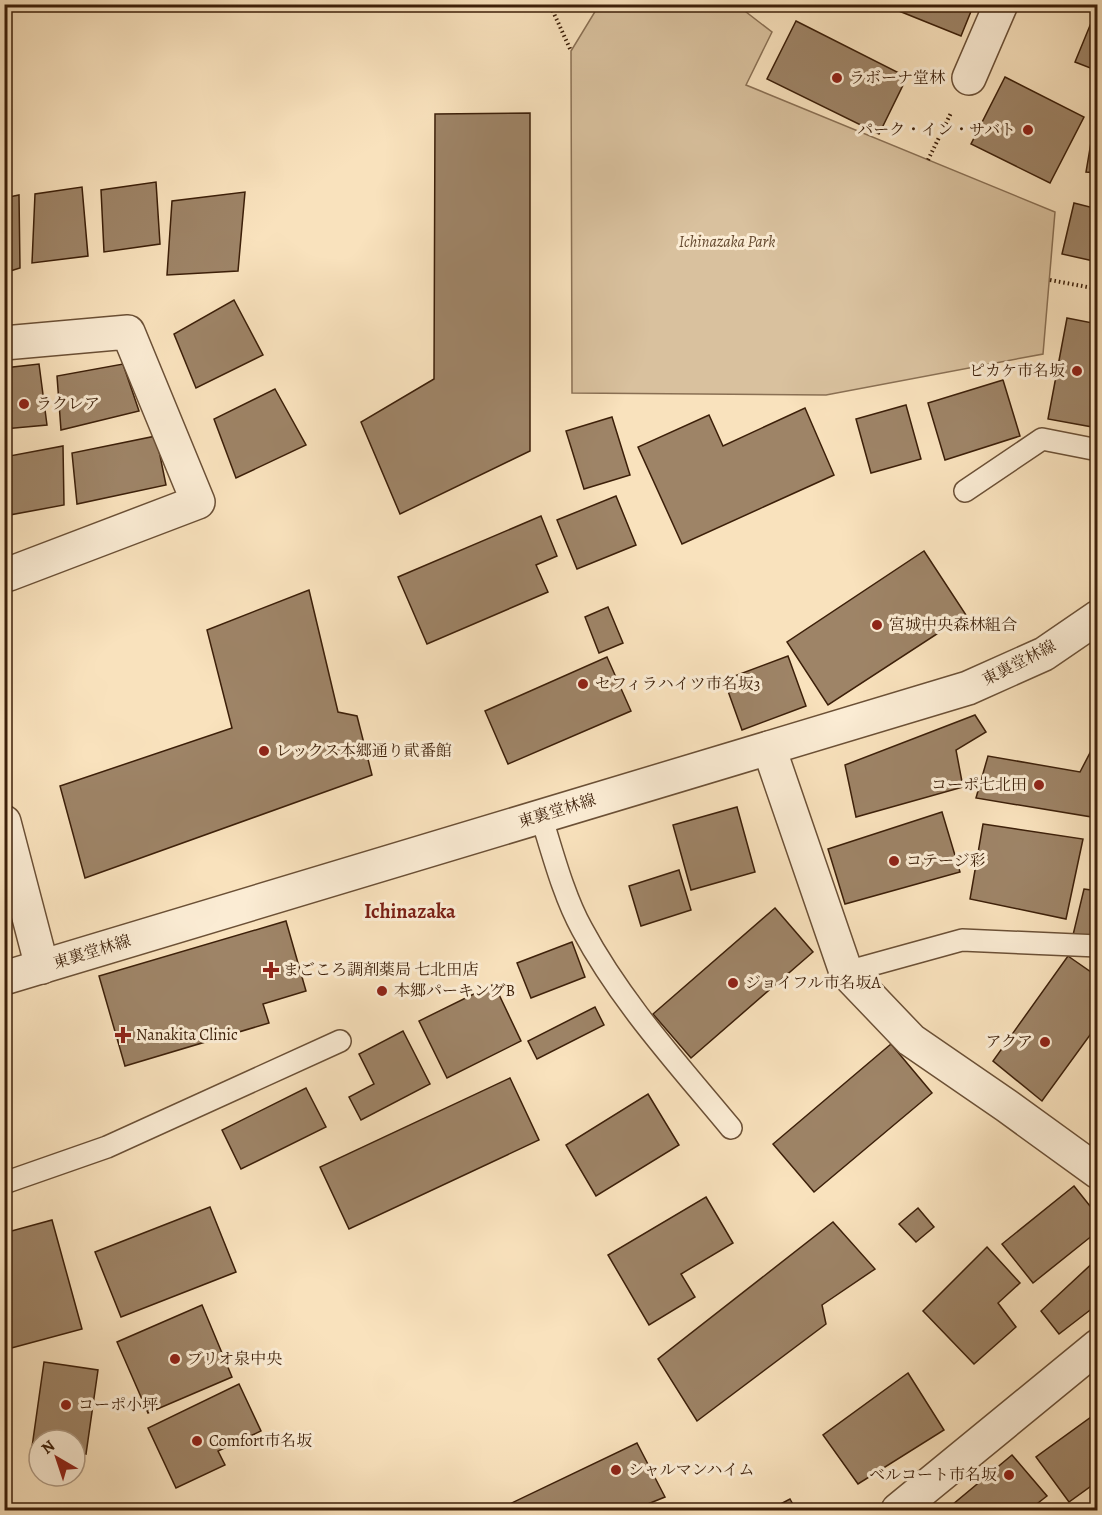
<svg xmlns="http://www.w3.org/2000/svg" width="1102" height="1515" font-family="Alegreya,'Noto Serif JP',serif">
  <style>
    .green { fill: #d9c19e; stroke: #8a7054; stroke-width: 1.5 }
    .building { fill: #9e8467; stroke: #3c1f09; stroke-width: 1.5 }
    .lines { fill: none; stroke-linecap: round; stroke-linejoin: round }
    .service-casing { stroke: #6b5036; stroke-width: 24 }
    .minor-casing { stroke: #6b5036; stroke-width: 36 }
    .path { stroke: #3c1f09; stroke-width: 4; stroke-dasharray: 1.5 3; stroke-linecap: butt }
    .service { stroke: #fbecd4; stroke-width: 21 }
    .minor { stroke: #fbecd4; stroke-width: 33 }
    .poi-dot { fill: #8f2418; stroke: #fbecd4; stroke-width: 2 }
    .labels { text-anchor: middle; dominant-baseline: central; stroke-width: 6; stroke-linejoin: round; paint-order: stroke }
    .poi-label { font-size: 16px; fill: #3c1f09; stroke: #fbecd4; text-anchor: start }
    .park-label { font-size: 16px; font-style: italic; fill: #63482e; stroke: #fbecd4 }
    .street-label { font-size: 16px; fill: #3c1f09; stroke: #fbecd4 }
    .quarter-label { font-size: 20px; font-weight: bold; fill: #7a1f14; stroke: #fbecd4 }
  </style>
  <rect width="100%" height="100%" fill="#f9e2bd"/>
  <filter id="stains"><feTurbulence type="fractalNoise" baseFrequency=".00333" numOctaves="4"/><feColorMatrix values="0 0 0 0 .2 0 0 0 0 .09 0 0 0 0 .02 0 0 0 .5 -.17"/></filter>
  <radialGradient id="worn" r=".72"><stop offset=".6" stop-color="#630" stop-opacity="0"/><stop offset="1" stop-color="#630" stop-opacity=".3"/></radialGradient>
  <path class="green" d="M599 5H737L772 32 746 85 1055 212 1043 354 826 395 572 393 571 51Z"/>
  <g class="building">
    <path d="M902 4H974L961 36 899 11Z"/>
    <path d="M1098 6V71L1075 62Z"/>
    <path d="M796 21 907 77 879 134 767 79Z"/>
    <path d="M1005 77 1084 117 1050 183 971 144Z"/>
    <path d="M1097 107H1098V173L1086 172Z"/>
    <path d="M530 113V451L400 514 361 422 434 379 435 114Z"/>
    <path d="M156 182 160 244 104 252 101 190Z"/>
    <path d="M82 187 88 256 32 263 35 194Z"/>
    <path d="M245 192 238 271 167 275 172 201Z"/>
    <path d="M19 195 20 268 4 273V198Z"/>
    <path d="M1074 203 1098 209V262L1062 254Z"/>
    <path d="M234 300 263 355 196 388 174 334Z"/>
    <path d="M1067 318 1098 324V428L1048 419Z"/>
    <path d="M39 364 47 425 4 429V368Z"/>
    <path d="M123 364 139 411 61 430 57 376Z"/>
    <path d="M1003 380 1020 436 945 460 928 403Z"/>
    <path d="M275 389 306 445 236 478 214 419Z"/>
    <path d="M906 405 921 459 871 473 856 419Z"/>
    <path d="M805 408 834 475 682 544 638 447 709 415 723 446Z"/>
    <path d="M612 417 630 475 584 489 566 431Z"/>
    <path d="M156 436 166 485 77 504 72 453Z"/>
    <path d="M63 446 64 505 4 516V457Z"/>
    <path d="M616 496 636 545 577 569 557 520Z"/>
    <path d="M541 516 557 556 536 565 548 592 427 644 398 577Z"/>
    <path d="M924 551 966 615 828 705 787 642Z"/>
    <path d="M309 590 338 712 357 716 372 775 85 878 60 786 232 728 207 630Z"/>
    <path d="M608 607 623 643 599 653 585 617Z"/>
    <path d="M788 656 806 706 742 730 724 680Z"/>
    <path d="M607 657 631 711 508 764 485 711Z"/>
    <path d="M975 715 986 732 956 750 963 787 856 817 845 765Z"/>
    <path d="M1091 751 1098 753V818L976 798 988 756 1080 772Z"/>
    <path d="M737 807 755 872 691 890 673 825Z"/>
    <path d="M942 812 960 872 845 904 828 849Z"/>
    <path d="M983 824 1083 839 1066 919 970 899Z"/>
    <path d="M679 870 691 910 641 926 629 886Z"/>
    <path d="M1084 889 1098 891V938L1073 935Z"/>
    <path d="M775 908 813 952 691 1058 653 1014Z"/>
    <path d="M286 921 306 991 263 1004 269 1023 125 1066 99 976Z"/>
    <path d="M572 942 585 977 531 998 517 963Z"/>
    <path d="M1068 956 1098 977V1024L1042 1101 993 1061Z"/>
    <path d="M494 984 521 1041 447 1078 419 1021Z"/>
    <path d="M595 1007 604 1025 537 1059 528 1041Z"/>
    <path d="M403 1031 430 1084 361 1120 349 1097 374 1084 359 1054Z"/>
    <path d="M891 1044 932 1093 814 1192 773 1144Z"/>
    <path d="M510 1078 539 1140 349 1229 320 1167Z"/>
    <path d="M306 1088 326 1127 241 1169 222 1130Z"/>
    <path d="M648 1094 679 1145 596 1196 566 1145Z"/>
    <path d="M1074 1186 1098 1216V1231L1033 1283 1002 1244Z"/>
    <path d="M706 1197 733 1243 681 1274 695 1297 649 1325 608 1255Z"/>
    <path d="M210 1207 236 1272 121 1317 95 1252Z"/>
    <path d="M918 1208 934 1227 916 1242 899 1224Z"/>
    <path d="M52 1220 82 1329 4 1350V1233Z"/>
    <path d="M833 1222 875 1269 822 1305 826 1324 697 1421 658 1359Z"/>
    <path d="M987 1247 1020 1283 998 1303 1016 1327 974 1364 923 1311Z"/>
    <path d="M1098 1258V1304L1059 1334 1041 1311Z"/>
    <path d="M202 1305 232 1377 148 1413 117 1342Z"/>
    <path d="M44 1362 98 1370 86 1454 75 1452V1440H39V1447H32Z"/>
    <path d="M908 1373 944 1430 858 1484 823 1435Z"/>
    <path d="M239 1384 261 1431 218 1451 225 1465 176 1488 148 1428Z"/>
    <path d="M1098 1412V1481L1069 1502 1036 1457Z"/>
    <path d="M637 1443 665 1497 633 1510H497Z"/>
    <path d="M1012 1455 1047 1496 1029 1510H946Z"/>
    <path d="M790 1499 796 1510H769Z"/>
  </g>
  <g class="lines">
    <g class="service-casing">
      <g id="service">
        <path d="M965 491 1042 439 1098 450"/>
        <path d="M541 816C552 851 564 897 582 929 621 1002 678 1064 731 1128"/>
        <path d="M846 972 962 940 1098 946"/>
        <path d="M4 1183 107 1147 340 1041"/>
      </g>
    </g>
    <g class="minor-casing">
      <g id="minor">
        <path d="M969 78 1001 4"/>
        <path d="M4 343 128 332 198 502 9 574 4 573"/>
        <path d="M769 748 846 972 911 1040 1007 1106 1098 1172"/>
        <path d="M4 822 42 967"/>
        <path d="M4 978 968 688 1044 654 1098 617"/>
        <path d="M898 1510 1098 1346"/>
      </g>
    </g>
    <g class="path">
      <path d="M547 4 551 7 571 51"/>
      <path d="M928 160 951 113"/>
      <path d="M1050 280 1098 289"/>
    </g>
    <use href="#service" class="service"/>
    <use href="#minor" class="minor"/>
  </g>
  <g class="poi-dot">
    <circle cx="837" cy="78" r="6"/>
    <circle cx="1028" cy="130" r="6"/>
    <circle cx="1077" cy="371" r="6"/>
    <circle cx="24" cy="404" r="6"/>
    <circle cx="877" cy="625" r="6"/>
    <circle cx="583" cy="684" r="6"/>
    <circle cx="264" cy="751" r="6"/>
    <circle cx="1039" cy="785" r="6"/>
    <circle cx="894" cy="861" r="6"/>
    <path d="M268 961h6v6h6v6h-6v6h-6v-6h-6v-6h6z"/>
    <circle cx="733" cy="983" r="6"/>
    <circle cx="382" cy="991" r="6"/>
    <path d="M120 1026h6v6h6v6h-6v6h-6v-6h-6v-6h6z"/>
    <circle cx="1045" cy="1042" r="6"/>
    <circle cx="175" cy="1359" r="6"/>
    <circle cx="66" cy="1405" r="6"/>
    <circle cx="197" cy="1441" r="6"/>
    <circle cx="616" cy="1470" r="6"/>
    <circle cx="1009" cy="1475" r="6"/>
  </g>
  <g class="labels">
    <g class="poi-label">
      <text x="849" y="78">ラボーナ堂林</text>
      <text x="1016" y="130" text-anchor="end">パーク・イン・サバト</text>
      <text x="1065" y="371" text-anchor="end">ピカケ市名坂</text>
      <text x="36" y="404">ラクレア</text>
      <text x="889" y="625">宮城中央森林組合</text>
      <text x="595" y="684">セフィラハイツ市名坂3</text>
      <text x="276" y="751">レックス本郷通り貮番館</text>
      <text x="1027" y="785" text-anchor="end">コーポ七北田</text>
      <text x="906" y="861">コテージ彩</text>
      <text x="283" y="970">まごころ調剤薬局 七北田店</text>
      <text x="745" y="983">ジョイフル市名坂A</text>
      <text x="394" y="991">本郷パーキングB</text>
      <text x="136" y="1035">Nanakita Clinic</text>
      <text x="1033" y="1042" text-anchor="end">アクア</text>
      <text x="187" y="1359">ブリオ泉中央</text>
      <text x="78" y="1405">コーポ小坪</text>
      <text x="209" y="1441">Comfort市名坂</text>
      <text x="628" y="1470">シャルマンハイム</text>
      <text x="997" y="1475" text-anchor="end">ベルコート市名坂</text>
    </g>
    <g class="park-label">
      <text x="727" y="242">Ichinazaka Park</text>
    </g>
    <g class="street-label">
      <text transform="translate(1019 663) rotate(-27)">東裏堂林線</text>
      <text transform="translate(557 811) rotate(-17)">東裏堂林線</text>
      <text transform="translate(92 952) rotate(-17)">東裏堂林線</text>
    </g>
    <g class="quarter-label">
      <text x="410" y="911">Ichinazaka</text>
    </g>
  </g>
  <rect width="1102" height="1515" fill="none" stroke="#f9e2bd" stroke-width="24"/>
  <rect x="6" y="6" width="1090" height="1503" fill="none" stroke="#3c1f09" stroke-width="3"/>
  <rect x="12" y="12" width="1078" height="1491" fill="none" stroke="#3c1f09" stroke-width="1.5"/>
  <g transform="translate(57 1458) rotate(321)"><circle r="28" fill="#fbecd4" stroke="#af9a83" stroke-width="1.5"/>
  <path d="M0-4.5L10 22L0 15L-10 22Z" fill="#8f2418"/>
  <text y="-9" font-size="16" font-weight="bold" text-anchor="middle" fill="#3c1f09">N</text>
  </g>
  <rect width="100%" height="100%" filter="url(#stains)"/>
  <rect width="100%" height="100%" fill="url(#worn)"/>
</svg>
